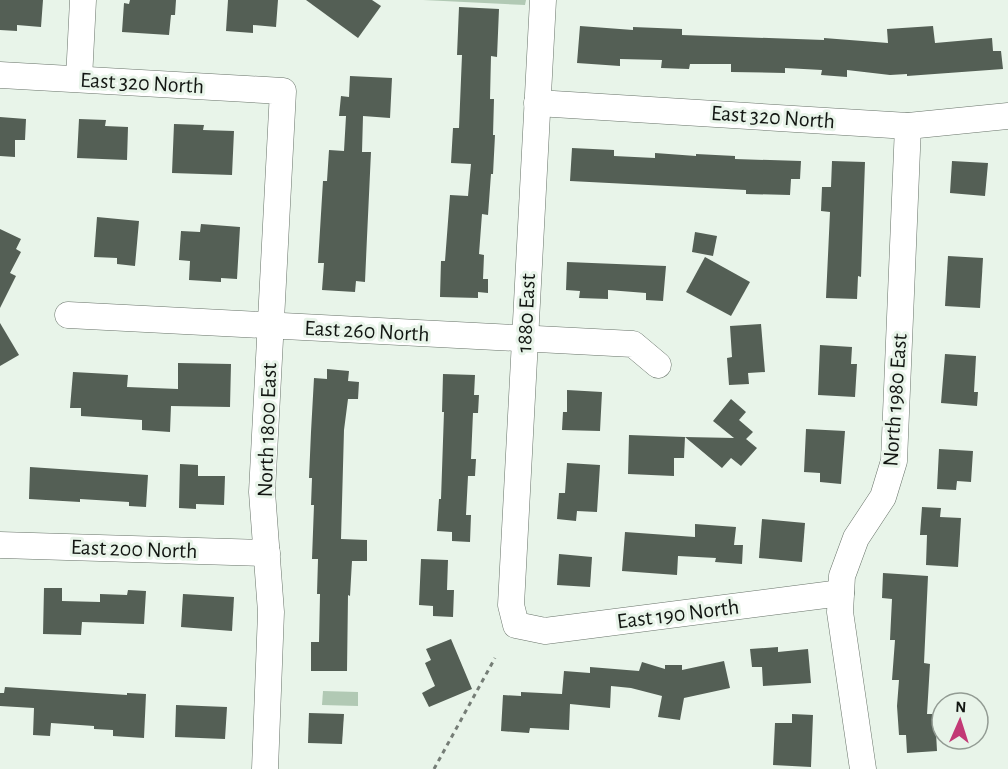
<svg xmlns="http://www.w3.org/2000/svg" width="1008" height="769" font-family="'Alegreya Sans',sans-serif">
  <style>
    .green { fill: #b1c9b4 }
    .building { fill: #545f55 }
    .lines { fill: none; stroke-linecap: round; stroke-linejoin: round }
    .minor-casing { stroke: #687369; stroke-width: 27 }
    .path { stroke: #757d76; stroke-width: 3; stroke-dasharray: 4.5 4.5; stroke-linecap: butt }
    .minor { stroke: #fff; stroke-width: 26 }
    .labels { text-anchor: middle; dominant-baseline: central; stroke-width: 6; stroke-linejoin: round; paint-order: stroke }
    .street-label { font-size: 22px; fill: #121612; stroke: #e8f4e9 }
  </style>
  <rect width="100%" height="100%" fill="#e8f4e9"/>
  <g class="green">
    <path d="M423 0H526L525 5Z"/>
    <path d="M323 691 358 692V706L322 705Z"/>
  </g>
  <g class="building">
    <path d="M0 0H43L41 27 17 25V31L0 30Z"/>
    <path d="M130 0H176L175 15H171L169 35 122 32 124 3 129 4Z"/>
    <path d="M228 0H278L276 27 253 25V33L226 31Z"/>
    <path d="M306 0H372L381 6 358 38Z"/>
    <path d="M459 7 499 9 497 57 491 56 490 99H494L493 135H495L493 174H491L488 215 482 214 479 254 484 255 483 279H488V293L478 292V298L440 297 441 261H445L450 195 468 196 471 164 451 163 453 128H459L462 55H457Z"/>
    <path d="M580 26 633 30V27L682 29V35L824 40V38L888 43 887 29 933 26 935 43 992 38 993 51H1001L1003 69 907 76V74L890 75 847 70V77L821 75 822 70 785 68V73L731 72V64H690L689 69 661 68 662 60 620 59V66L577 63Z"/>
    <path d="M350 76 392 78 390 118 363 116 362 152H371L367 237 365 282 356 281 355 292 322 290 324 263H318L323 181H327L329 150 344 151 346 116H339L341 96 349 97Z"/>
    <path d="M0 117 26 119 25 140H15V157L0 156Z"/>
    <path d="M79 119 106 120 105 126 128 127 127 160 77 158Z"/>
    <path d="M174 124 204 125 203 130 234 131 232 175 172 173Z"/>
    <path d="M572 148 614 150V156L655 158V153L696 156V154L735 156V159L801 161 800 179H791L790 195 746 194V190L570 181Z"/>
    <path d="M832 161 865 162 861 277 858 276 857 299 826 298 830 212 821 211 822 187H831Z"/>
    <path d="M952 161 988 163 985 196 950 193Z"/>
    <path d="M97 217 139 221 135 266 117 264V258L94 257Z"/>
    <path d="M201 224 240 227 237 279 221 278V282L189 280 190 261 179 260 181 231 200 232Z"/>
    <path d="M0 229 21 239 16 249 21 252 10 273 16 276 0 308Z"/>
    <path d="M695 232 717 236 713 256 692 252Z"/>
    <path d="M948 256 983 258 980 308 945 306Z"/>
    <path d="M705 257 750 282 731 316 686 292Z"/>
    <path d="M567 262 666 266 663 301 646 300V293L608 290V299L579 298 580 291 566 290Z"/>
    <path d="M0 323 19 355 0 366Z"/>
    <path d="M761 324 765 372 748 373 749 384 729 385 727 358 732 357 730 326Z"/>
    <path d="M820 345 852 347 851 364H857L855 397 818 395Z"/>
    <path d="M945 354 976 356 974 392H978L977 406 941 403Z"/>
    <path d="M178 363 231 364 230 407 171 406 170 432 142 430V420L81 416V408H70L73 372 128 375 127 387 178 389Z"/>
    <path d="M327 369 349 371 348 381 359 382 358 399H348L344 430 341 539 367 540V561H352L350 596 348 595 347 671H311V642H319L320 594H317L318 559H312L314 505H311L312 478H309L311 432 314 378 327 379Z"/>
    <path d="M443 374 475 375 474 395H479L478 413H473L471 459H476L475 476H468L466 515H471L470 542 452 541V532L437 531 439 499H441L444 412H442Z"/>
    <path d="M567 390 602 392 600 431 562 430 563 412H567Z"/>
    <path d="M731 399 746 412 739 420 753 432 746 439 757 448 741 466 731 458 722 468 685 437 734 438 713 421Z"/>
    <path d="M806 429 845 431 841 484 820 482V473L804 472Z"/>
    <path d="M629 435 685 437 684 458H674V476L628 474Z"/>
    <path d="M939 449 973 451 971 482 957 481 956 490 937 489Z"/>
    <path d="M567 463 600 465 597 512 577 511 576 521 557 519 559 493H565Z"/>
    <path d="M180 464 198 465V476H225L224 505 196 504V509L179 508Z"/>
    <path d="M30 467 148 475 146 507 129 506V502L80 499V502L29 499Z"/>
    <path d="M922 507 941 508 940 517 961 518 958 567 926 565 927 535H920Z"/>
    <path d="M762 519 805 523 802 562 759 558Z"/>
    <path d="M695 524 736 527 734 545H743L742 564 715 562 716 558 678 556 677 575 622 571 625 532 695 537Z"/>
    <path d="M559 554 592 557 590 587 557 585Z"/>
    <path d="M421 559 448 560 447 590H454L453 617 433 616V606L419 605Z"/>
    <path d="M883 573 928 576 924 663 930 664 927 714H935L937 751 907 753 906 735H899L897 706 899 680H892L895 640H890L892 599 882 598Z"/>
    <path d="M44 588H62V601L100 602V594L127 595 128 590 146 591 144 624 82 622 81 635 43 634Z"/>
    <path d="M183 594 234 597 232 631 181 627Z"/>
    <path d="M451 639 472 689 429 707 422 693 435 686 425 663 431 660 426 649Z"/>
    <path d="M778 647V652L808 649 811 683 763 686 762 667H752L750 649Z"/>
    <path d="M724 661 730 688 684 698 680 720 658 717 662 696 631 688 611 686 610 708 570 704 569 730 530 728 529 733 501 731 503 695 521 696V692L562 694 564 671 590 673V667L639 671 642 662 665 669V665H682V670Z"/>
    <path d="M5 687 127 695V693L146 694 144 738 113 736V730L94 729V726L51 723 50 736 33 735 34 708 0 706V693H4Z"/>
    <path d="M176 705 227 707 225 739 175 737Z"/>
    <path d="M309 713 344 714 342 744 308 743Z"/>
    <path d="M792 714 813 715 811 767 773 765 775 723H792Z"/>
  </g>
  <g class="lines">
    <g class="minor-casing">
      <g id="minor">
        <path d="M543 0 511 605 516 625 545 631 841 593"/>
        <path d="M0 75 283 91 262 492 271 612 265 769"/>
        <path d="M79 79 83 0"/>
        <path d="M537 103 908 126 1008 116"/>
        <path d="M68 315 633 344 658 365"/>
        <path d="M0 545 267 553"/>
        <path d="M863 769 840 612 842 576 856 538 883 497 894 461 908 126"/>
      </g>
    </g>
    <path class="path" d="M434 769 495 658"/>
    <use href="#minor" class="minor"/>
  </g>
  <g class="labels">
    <g class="street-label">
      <text transform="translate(142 83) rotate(3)">East 320 North</text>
      <text transform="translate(773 117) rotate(4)">East 320 North</text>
      <text transform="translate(526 313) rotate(-87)">1880 East</text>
      <text transform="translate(367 331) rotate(3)">East 260 North</text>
      <text transform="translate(895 400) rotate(-86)">North 1980 East</text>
      <text transform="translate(267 430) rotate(-88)">North 1800 East</text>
      <text transform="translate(134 549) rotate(2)">East 200 North</text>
      <text transform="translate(678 614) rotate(-7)">East 190 North</text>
    </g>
  </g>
  <g transform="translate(960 721) rotate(3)"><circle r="28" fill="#e8f4e9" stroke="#929b93" stroke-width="1.5"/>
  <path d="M0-4.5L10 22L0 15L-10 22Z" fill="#c23975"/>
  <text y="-9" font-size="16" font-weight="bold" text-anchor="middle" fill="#121612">N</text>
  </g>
</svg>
